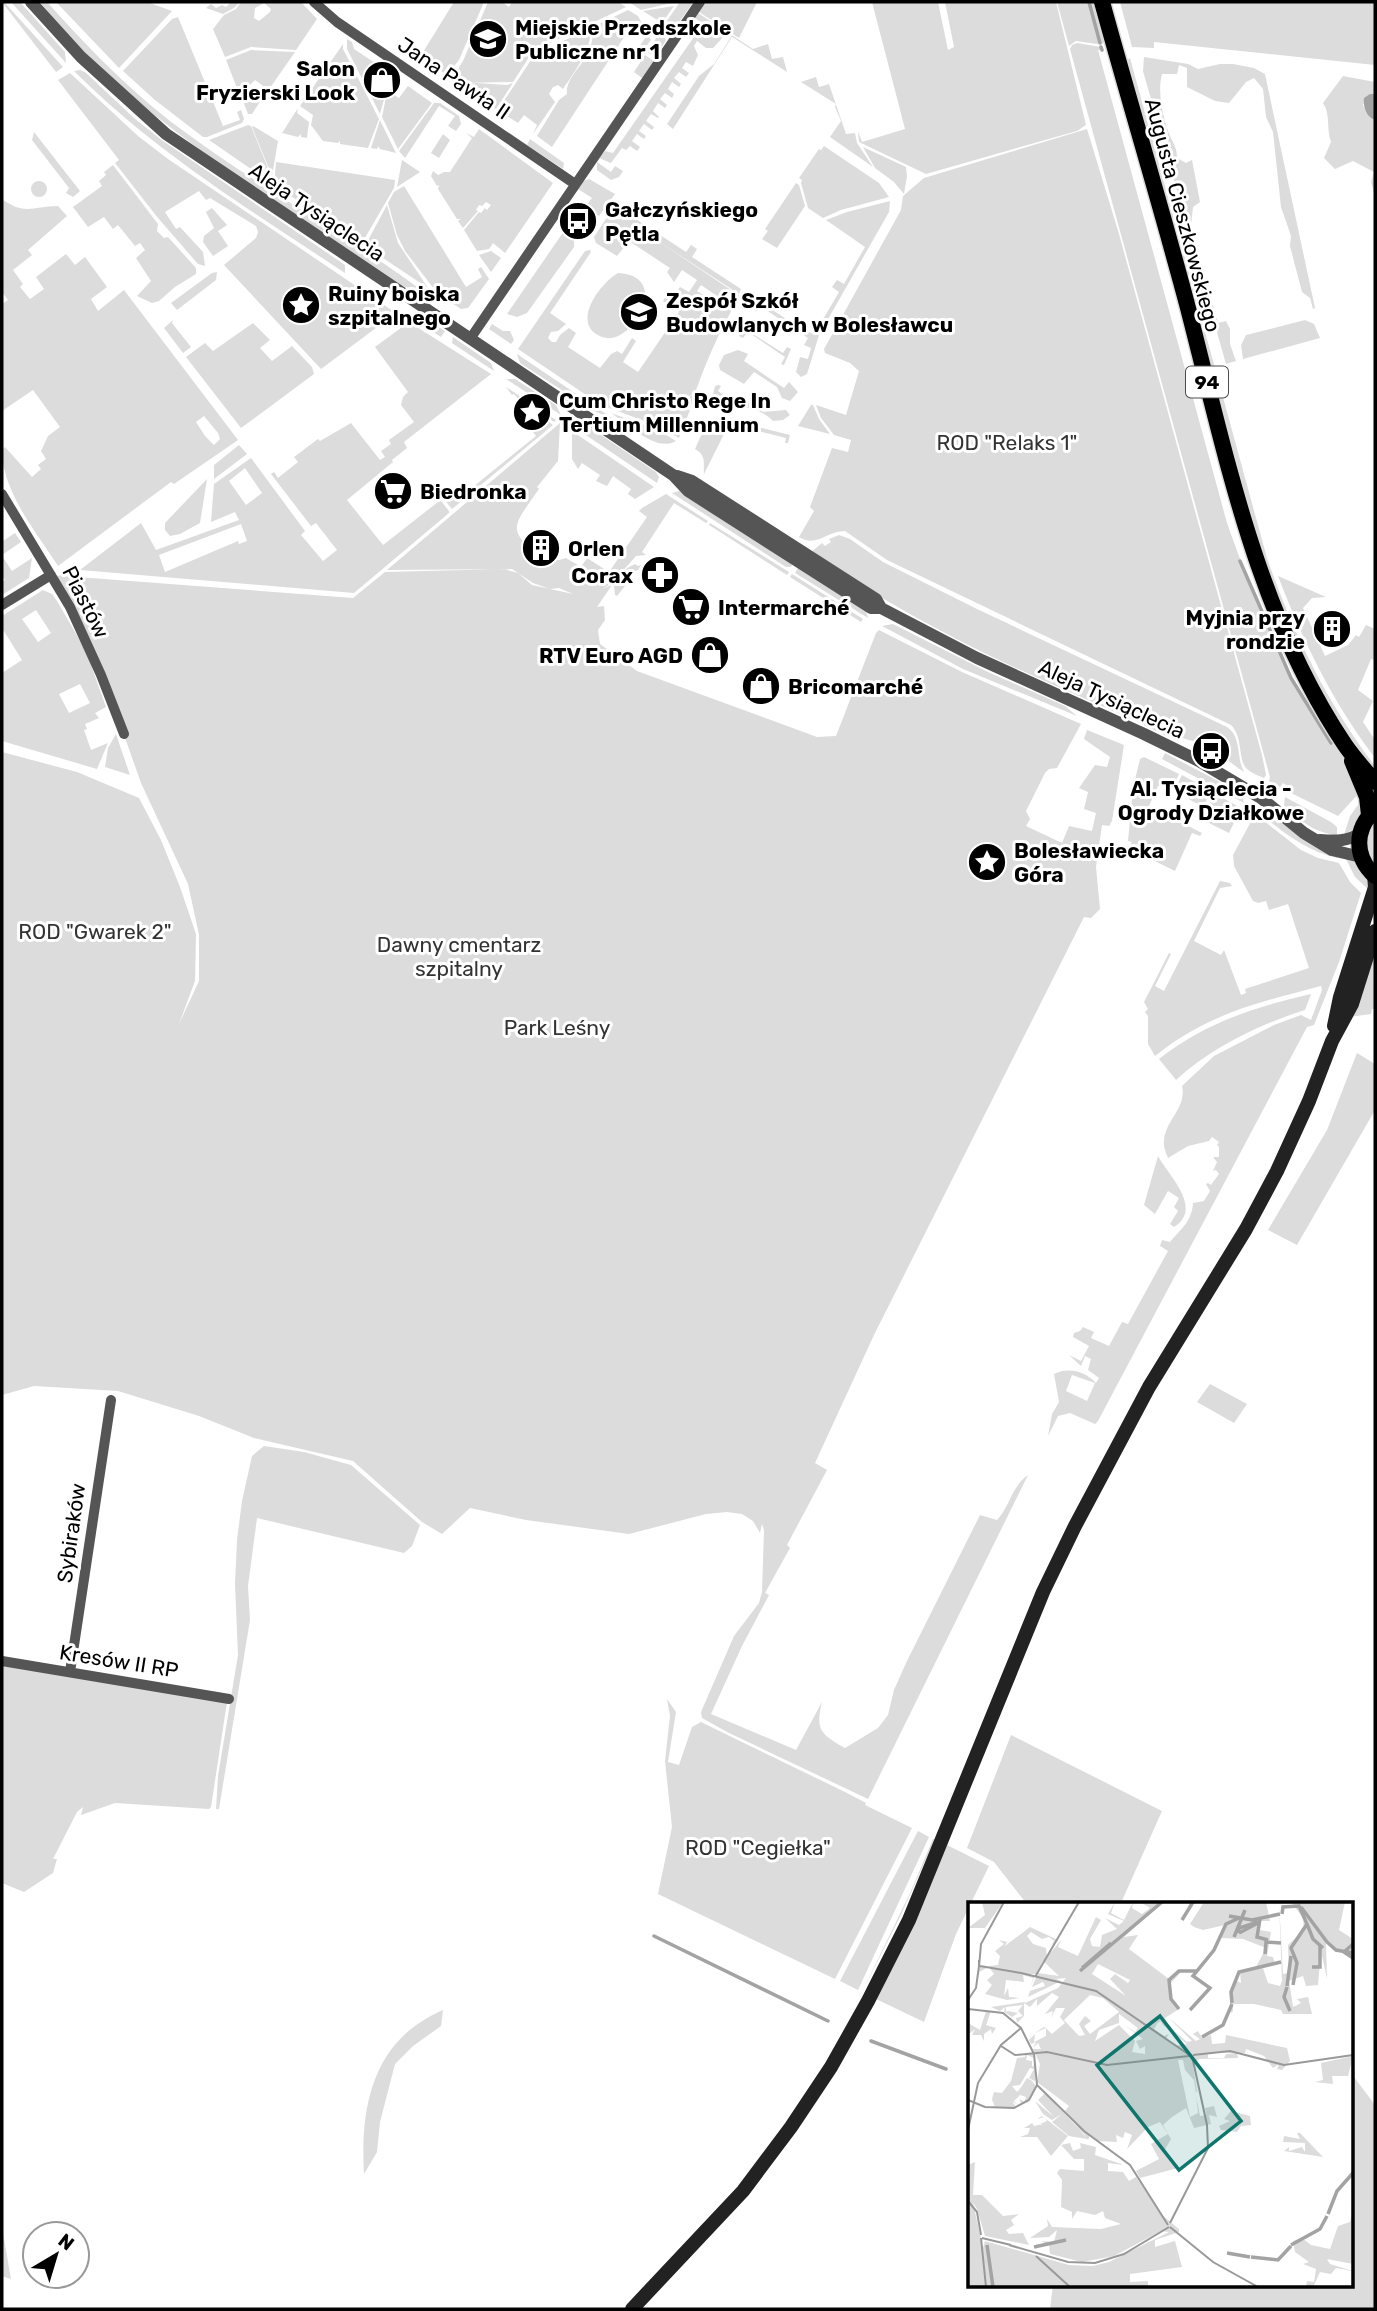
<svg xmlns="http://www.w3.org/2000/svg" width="1377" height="2311" viewBox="0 0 1377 2311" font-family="Rubik,sans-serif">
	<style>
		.green { fill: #dcdcdc; fill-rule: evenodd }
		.water { fill: #a3a3a3 }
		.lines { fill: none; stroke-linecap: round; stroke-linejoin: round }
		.stream { stroke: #a3a3a3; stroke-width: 3.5 }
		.primary-casing { stroke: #dbdbdb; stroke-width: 19 }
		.minor { stroke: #555; stroke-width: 10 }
		.tertiary { stroke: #555; stroke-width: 12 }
		.secondary { stroke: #222; stroke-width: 14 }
		.primary { stroke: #000; stroke-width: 16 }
		.labels { text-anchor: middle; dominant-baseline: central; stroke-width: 6; stroke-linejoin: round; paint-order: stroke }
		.shield { fill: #fff; stroke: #4c4c4c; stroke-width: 2 }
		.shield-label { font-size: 19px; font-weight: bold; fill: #000 }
		.poi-label { font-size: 21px; font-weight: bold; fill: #000; stroke: #fff; text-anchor: start }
		.street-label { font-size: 21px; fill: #000; stroke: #fff }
		.park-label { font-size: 21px; fill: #333; stroke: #fff }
		.inset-river { fill: none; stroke: #a3a3a3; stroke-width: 3.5 }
		.inset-road { fill: none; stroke: #999; stroke-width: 2 }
		.view { fill: #0f766e; fill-opacity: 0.15; stroke: #0f766e; stroke-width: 3.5 }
		.inset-edge { fill: none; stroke: #000; stroke-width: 3.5 }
	</style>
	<rect width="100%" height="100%" fill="#fff"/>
	<!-- green -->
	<path class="green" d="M2,2H4L63,67L56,72Z
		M11,2H20L65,52L66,63Z
		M40,2H47C85,44 125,86 170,121C253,184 345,233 428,295L403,286C278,201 135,122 40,2Z
		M56,2H147L172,11L119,68Z
		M231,2H240L234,8L223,14L206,8L211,4L216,8L222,5L226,7Z
		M241,2L302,3L317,19L296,50L251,47L225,57L213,29L224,15L236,9ZM264,3L271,9L270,12L259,21L254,18L255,8Z
		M454,2H484L459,60L447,75L420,57Z
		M488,2H502L509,7L512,2H618L626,7L533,51L513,82L459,83L454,80V75L463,61Z
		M629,2H676L641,10Z
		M680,2H691L692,4L674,29L664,25Z
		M706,2H757L739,38L699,12Z
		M872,2H938L948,50L954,47L945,2H1056L1086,125L1077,131L926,174L859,142L858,131L862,142L905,129Z
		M1057,2H1096L1107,43L1097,44L1076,41L1069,46Z
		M1120,2H1375V65L1154,42V48L1132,47Z
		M674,6L662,23L643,11Z
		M628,10L638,16L651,40L644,49L640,46L645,38L630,28L552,147L537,136L559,100L567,94C565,80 581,67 587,55C592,46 593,37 593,27Z
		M698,13L753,49L768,44L772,59L783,57L787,72L732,37L673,129L667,124L699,76L714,64L731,37L726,34L713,48H706L697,41L694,46L698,55L693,66L686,62L682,68L689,73L686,77L679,72L674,78L681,84L679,87L672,82L668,89L674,94L672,98L665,93L660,99L667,105L665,108L658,103L653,111L659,117L658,118L651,114L646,121L654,127L652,130L644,124L639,131L646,136L644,139L637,134L632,141L640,147L637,151L630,146L626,150L622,148L611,163L599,158L605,151L613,153L703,24L695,18Z
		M178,17L223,126L240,120L237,112L241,110L244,119L242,123L207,137H203L155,100L123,71L172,19Z
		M591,28C591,51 575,71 563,89L558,85L553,87L549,94L555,102L533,134L537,125L524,115L518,123L498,110L535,54Z
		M661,31L666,40L656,57L647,52L652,48L651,46Z
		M347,39L352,42L354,49L390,73L388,76L381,72L374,84L382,89L392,75L396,78L385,96L380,114L347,49Z
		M1077,43L1101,47L1102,50H1098L1227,523C1254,599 1284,675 1331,743L1333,738L1360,792L1338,816L1287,791L1289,787L1283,783L1280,787L1269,781L1270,777L1070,49L1072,45Z
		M343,44V49L379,119L368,148L340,144V141L338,143L323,141L311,125L313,115L300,106Z
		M251,50L295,52L265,95L263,93L266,88L255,80L250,85L237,88L226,60Z
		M645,55L654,61L642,78L634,72Z
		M1144,57L1188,64L1198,69L1220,64H1233L1254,68L1265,74L1315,308L1313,309L1310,298L1302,292L1290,246L1291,236L1281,207L1273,132L1266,117L1263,89L1254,78L1246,82L1229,103L1215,101L1187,87V68L1179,65L1177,74H1162C1157,92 1163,119 1170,136C1174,145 1177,148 1177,158L1186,163L1192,160L1200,202L1193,207L1191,225L1218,323L1226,321L1230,329V344L1236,361L1226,364L1143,71Z
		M1130,58L1267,558C1293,633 1327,703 1375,766V777L1307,667L1263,564L1126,61Z
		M80,70L85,72L134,118L163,141L345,265V273C250,210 155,152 74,71Z
		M70,73L138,136L168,159L396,313L321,369L224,265L256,238L258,232L256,226L210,198L206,200L199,191L165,212L176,229L180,227L203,252L205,266L198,264L158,218L115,163L119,160L58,80Z
		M1343,76L1375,82V94H1370L1363,105L1366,112L1375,120V196L1371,182L1374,172L1353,161L1335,169L1324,158L1331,142C1326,129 1331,115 1323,103Z
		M816,77L819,87L829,84L846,134L855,133L857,143L873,167L830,137L841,121L835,107L836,104L801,82Z
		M398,79L402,82L400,84L398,83L391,93L399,98L408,86L432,103L398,149L382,117L386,97Z
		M476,83L507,85L513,83L496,109L461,85Z
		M251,88L263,97L252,114H248L239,90Z
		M434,103H440L459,116L461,124L456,131L448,126L455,116L439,106L405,158L399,151Z
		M298,108L297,113L309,122L307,138L301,137V134L298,137L282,133Z
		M380,120L396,153L380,149L378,146L377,149L371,148Z
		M248,125L251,126L272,178L271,183L209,140Z
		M253,126L278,141L272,176L252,127Z
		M479,129L553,183L505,253L493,243L489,249L477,251L464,230L479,212L481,213L485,208L487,210L491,205L486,202L482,206L479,205L476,210L478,211L463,228L458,221L461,219H457L438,189L439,185L437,186L431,176L433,171L438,175L444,172H450L472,138L466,133L474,137Z
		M1087,129L1119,234L1262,755L1266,775L1264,778C1259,776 1252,773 1248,770C1237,761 1244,738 1231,725L887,560L845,531C827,531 816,548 799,537L814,511L810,507L832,448L848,452L851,440L834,435L821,418L816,405L846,415L859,371L850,363L825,353L824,349L901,210L903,196L924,178Z
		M34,132L80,191L73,197L66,193L69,188L32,140Z
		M443,134L450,140L439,158L431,153Z
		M530,139L564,163L563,169L527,145Z
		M824,146L879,183L889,197L841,210L823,218L808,208L801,183L802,180L799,178L819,149L821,150Z
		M863,147L906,167L907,176L904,194L894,182L875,168Z
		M402,160L420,172L397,187Z
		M276,162L395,180L394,188L362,243L274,185Z
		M597,162L611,172L615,166L623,171L619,177L611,180L597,170Z
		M113,165L158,224L157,231L164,238L168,237L196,268V274L175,287L159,301L152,303L137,296L151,281L136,258L145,250L140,243L135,246L118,225L113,229L104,217L88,227L73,207L102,186L99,181L106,175L104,172Z
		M589,179L615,194L599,216L576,200L587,205L592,198L578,189L583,181Z
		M31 189a8 8 0 1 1 16 0a8 8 0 1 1-16 0Z
		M796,183L799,185L805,206L777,248L762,239L768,231L765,229Z
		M404,186L466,287L482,277L478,269L481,267L489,279L468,308L461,309L446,299L447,297L439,291L437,293L405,251L397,235L388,203L394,192Z
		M2,199C25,216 33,206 58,206L67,216L28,250L32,255L13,270L23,284L20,287L30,299L44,289L36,277L66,254L75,265L85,257L107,287L91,299L98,311L124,290L238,440L174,484L171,482L58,566C36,532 2,491 2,450L5,447L32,477L41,469L38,465L46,459L41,451L48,436L60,427L33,390L2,411V304L8,300L2,292ZM204,416L218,433L220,439L214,445L205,436L196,422Z
		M890,201L889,212L819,335L807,374L801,377L796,372L800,357L808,359L811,348L804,345L808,338L760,306L755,312L754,308L759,301L806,332L808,331L814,335L839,292L832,287L837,280L844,284L865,247L826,220L847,212Z
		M387,205L398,243L428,288L365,246Z
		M616,206L686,252L691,245L697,249L692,257L741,289L739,294L655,239L740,296C718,332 702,371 690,408L678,406L693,394L675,404L643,407L690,410L679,438L658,426L601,405L518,349L585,251L590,250L591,252L550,313L566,324L558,331L551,332L548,338L552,342H556L560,335L569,328L576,333L568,347L600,368L611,354L617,351L622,354L632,338L636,341L623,362L638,372L679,312L663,301L667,294L676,293L680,287L689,292L697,280L682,270L674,282L667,272L670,268L629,241L617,256L596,243L594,237L610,213L619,220L623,216L613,209ZM701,285L729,304L726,309L697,291Z
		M212,208L227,225L218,231L228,246L213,256L203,242L204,236L214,228L206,212Z
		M564,231L574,239V247L527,313L517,317L507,314Z
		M491,251L501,258L491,272L479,255Z
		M217,272L216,280L177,310L171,303L212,273Z
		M618,273C674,276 631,348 602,337C569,325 600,283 618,273Z
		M421,316L445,331L441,337L412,318Z
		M173,320L172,323L191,347L183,353L164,328Z
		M1305,320L1314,324L1320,338L1243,359L1241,345L1246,335Z
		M749,321L745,329L783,353L787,347L791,349L784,365L781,364L785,357L748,332L743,338L739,336L745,322Z
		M409,322L491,374L404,442L407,448L392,460L393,462L347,500L383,545L438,502L441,501L449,511V513L354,593L80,570L141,523L156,550L239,520L235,512L211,522L214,484L251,458L305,531L301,535L323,561L337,550L316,523L311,526L271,474L274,472L278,478L298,462L294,457L318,439L320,441L351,423L380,460L385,457L381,451L391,444L389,440L414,422L401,405L403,397L408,392L375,347ZM245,468L262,493L246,505L229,481ZM241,524L247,541L239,544L238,541L165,572L159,555Z
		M253,323L270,340L260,348L272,361L292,346L312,367L314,374L241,428L186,357L205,343L213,351Z
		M492,324L503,331H510L514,340L511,344L489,329Z
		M453,337L491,363L494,371L452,343Z
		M738,350L748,354L744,361L784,388L789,382L798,392L790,401L782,398L777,387L754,372L744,384L720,370L719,365L724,355Z
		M517,354L615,420L594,411L520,363Z
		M515,379L556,405L561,415L506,379Z
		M718,385L721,386L718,391L734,402L739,396L763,412L786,410L790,415L783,420L773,421C765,413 754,408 742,407C732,407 720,413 711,403L715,386Z
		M506,387L556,420L554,422L536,409L531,411L532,413L535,411L553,425L452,509L443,498L450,494L458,499L536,436L513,405L519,400L514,394L512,395Z
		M811,405H813L819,419L830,434L798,426Z
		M611,413L658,430L676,441C656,453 628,424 611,413Z
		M716,420H729L790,435L788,443H785L786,438L729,424L704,474C703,463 707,456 695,449L704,429Z
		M560,423L558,461L537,487L539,489C512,528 504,531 548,559L550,557L559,560L566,558L581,567L587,558L609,572L647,517L639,511L642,508L666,494L708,521L706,523L674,503L642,552L646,555L636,556L620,574L610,578L611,584L602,589L612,585L597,607L604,606L605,620L598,630L600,644L637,671L817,737L836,736L876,633L879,630L962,672L1081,724L1057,768L1049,769L1045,773L1026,811L1030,819L1026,826L1062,843L1069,826L1092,831L1096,813L1084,809L1088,792L1079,788L1095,765L1107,767L1110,757L1084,739L1087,730L1124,745L1112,821L1109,826L1102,825L1096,867L1100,909L1091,918L1084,917L874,1335L815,1463L827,1470L787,1545L790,1548L765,1593L769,1595L742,1646L711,1714L796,1750L822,1702C815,1730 821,1734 845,1748L878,1728L888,1715L894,1690L906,1663L980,1515L997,1520C1010,1506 1012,1486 1028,1475L868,1799L729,1733L702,1718L701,1712L734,1636L759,1603L762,1592L764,1530L762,1524L760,1533L753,1521L742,1514L727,1512L706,1514L629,1534L526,1520L470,1508L442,1534L422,1522L353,1461L254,1438L199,1416L118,1391L34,1386L2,1395V752L77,772L139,798L161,840L180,887L196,934L195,981L179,1024L199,981V935L188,884L141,783L112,701L51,575L353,598L385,572L504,569L518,573L532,585L573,594L559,588L550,589L533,583L512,569L387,570Z
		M580,423L586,425L656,472L659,477L657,483L574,427Z
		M572,431L654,487L635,499L628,494L631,489L613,476L607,486L596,481L600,475L582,463L578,469L572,459Z
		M239,445L247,454L214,479V465Z
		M207,479L200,523L180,534L170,536L165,530V523Z
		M680,491L793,563L791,567H786L672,493Z
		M710,523L789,572L787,575L709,525Z
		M15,533L21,542L2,555V539L3,541Z
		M839,535L850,539L883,562L977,609L1227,727C1242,737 1236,757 1244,772C1230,763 1217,750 1201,744C1191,740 1180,738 1169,733L1167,736C1107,707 1046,683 986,654C925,624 867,590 809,554L822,543L825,546L831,542L829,539Z
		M2,556L12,571L32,558L29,578L2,595V582L5,580L2,576Z
		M635,564L638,566L641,565L638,570L630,573L625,586L617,596L615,595L614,586L627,568Z
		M799,566L865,608L868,618L795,573Z
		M792,574L863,619L861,622L790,577Z
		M1278,576L1326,597L1312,598L1303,608L1325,656L1348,645L1356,635L1359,637L1366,625L1375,629V660L1371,659L1358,690L1373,701L1363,722L1375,740V758C1333,703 1303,641 1278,576Z
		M43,590L52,594L57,601L86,651L106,707L95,713L99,718L85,724L87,729L84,730L91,750L108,743L97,769L2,741V673L22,660L2,628V616ZM36,610L51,633L38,642L22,619ZM80,684L90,703L69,713L59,694Z
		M893,624L988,672L1065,706L1077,716L963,669L882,626Z
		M116,734L130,775L105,767L108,748Z
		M1165,753L1237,791L1242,795L1244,803L1162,759Z
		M1144,757L1179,774L1171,790L1162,785L1158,786L1149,806L1202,833L1200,836L1192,833L1175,871L1128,848L1132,842L1128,841L1133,788L1140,759Z
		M1182,775L1211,791L1203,807L1174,791Z
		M1214,793L1241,808L1229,833L1207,822L1211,815L1205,812Z
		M1285,797L1331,822L1337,827V835C1314,833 1300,820 1284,806Z
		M1363,798C1363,815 1360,827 1344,835L1350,816Z
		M1263,810L1269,811C1291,829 1310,846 1337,856V858C1305,851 1283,832 1258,812Z
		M1255,814L1301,850L1318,858L1339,863L1350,882L1361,893L1339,962L1314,1025L1307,1027L1098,1421L1095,1424L1070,1413L1058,1416L1048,1436L1052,1414L1059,1402L1054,1374C1068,1367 1085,1371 1096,1383L1099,1378L1088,1370L1091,1359L1085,1356L1081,1366L1069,1355L1081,1361L1089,1346L1073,1337L1074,1333L1080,1331L1083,1327L1094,1332L1091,1338L1109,1346L1122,1322L1128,1324L1168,1251L1160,1246L1162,1240L1170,1242C1181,1229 1192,1221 1193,1203L1204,1201L1210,1191L1206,1184L1208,1183L1211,1185L1219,1174L1216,1170L1213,1171L1217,1162L1213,1157H1219V1147L1217,1145L1219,1142L1212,1137L1209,1141L1188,1146L1168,1158C1166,1153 1163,1146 1164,1141C1165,1120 1187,1108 1182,1086L1214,1056L1274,1025L1301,1015L1311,1020L1322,990L1321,986C1257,1003 1209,1013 1155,1056L1148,1044V1016L1145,1012L1148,1009L1144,1002L1169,953L1171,954L1155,986L1164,991L1220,881L1230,883L1232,886L1220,888L1194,941L1221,955L1224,950L1241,995L1246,993L1245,989L1248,988L1309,968L1288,904L1269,910L1266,901L1258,903L1253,901L1234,866L1233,855ZM1072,1375L1095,1383L1087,1401L1066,1391Z
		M1375,817V868C1366,848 1360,836 1375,817Z
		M1345,857C1362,864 1368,873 1370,891L1355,877Z
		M1375,947V1009H1372L1371,1014L1349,1017Z
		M1311,994L1305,1010C1260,1024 1211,1048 1176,1080L1159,1059C1205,1023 1254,1007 1311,994Z
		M1357,1053L1375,1064V1110L1297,1245L1268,1230L1327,1130Z
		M1158,1156C1168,1175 1204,1208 1174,1227L1170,1224L1178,1211L1174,1207L1179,1198L1168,1191L1155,1214L1144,1205Z
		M1210,1384L1247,1404L1234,1423L1197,1402Z
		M264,1446L304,1452L351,1465L420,1525L412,1546L404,1553L257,1518L248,1586L250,1620L219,1809H216L218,1776L238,1655L235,1584L237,1540L242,1501L252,1456Z
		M2,1664L227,1702L211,1807L209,1809L115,1803L81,1815L83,1807L77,1812L53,1859H57L53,1873L24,1892L2,1883Z
		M667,1699L676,1712L668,1762L679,1765L692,1727L701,1722L847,1793L866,1803L865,1805L912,1828L835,1979L658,1894L672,1827L665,1761L670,1716Z
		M1011,1735L1162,1811L1121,1903H1026L994,1862L967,1848Z
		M918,1831L929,1837L858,1990L840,1981Z
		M933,1839H935L900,1917L862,1992L910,1893Z
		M947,1845L989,1866L956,1934L924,2022L876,1999L925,1899Z
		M443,2010L441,2026L413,2046L395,2064L380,2122L377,2152L364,2174C360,2105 373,2040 443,2010Z
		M1351,2073L1375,2105V2309H1050L1053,2285H1351Z
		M2,2227L11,2279L2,2276Z"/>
	<!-- water -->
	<path class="water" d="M1370,94H1375V120C1366,117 1363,107 1364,98Z"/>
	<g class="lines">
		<!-- stream -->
		<path class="stream" d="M1089,2L1100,43
			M1101,47L1102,50
			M1240,561L1291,678L1331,743
			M654,1936L828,2021
			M871,2041L946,2069"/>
		<!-- primary casing -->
		<g class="primary-casing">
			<path id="primary" d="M1102,2C1130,104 1161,206 1188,308C1227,459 1257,614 1345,745C1354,758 1365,770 1375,782
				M1352,761L1367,797L1369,815
				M1375,810C1354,829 1354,857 1375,876"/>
		</g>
		<!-- minor -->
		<path class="minor" d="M314,2L337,22L575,184
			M470,339L700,2
			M2,494L70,607L101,675L124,734
			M2,605L51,575
			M2,1661L229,1699
			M70,1672L111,1400"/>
		<!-- tertiary -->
		<path class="tertiary" d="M31,2L81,57L166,134L673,475L688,491L871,608H881L977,658L1144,734L1199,761L1261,798L1304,833L1332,850L1361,857
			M677,476L692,481L876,599L881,608
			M1320,840C1334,841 1348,842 1360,833"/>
		<!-- secondary -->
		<path class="secondary" d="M1334,1026L1340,997L1375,887L1374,875
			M632,2309L743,2191L791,2127L831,2067L868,2001L909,1920L1043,1592L1075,1526L1149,1387L1246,1229L1277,1171L1309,1101L1332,1041L1352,1004L1375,931"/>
		<!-- primary -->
		<use href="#primary" class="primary"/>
	</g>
	<!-- icons -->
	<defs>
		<g id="school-disc" transform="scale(2.0125)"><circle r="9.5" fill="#000" stroke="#fff"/><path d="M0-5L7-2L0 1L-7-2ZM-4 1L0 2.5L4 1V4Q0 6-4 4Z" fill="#fff"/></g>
		<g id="shop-disc" transform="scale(2.0125)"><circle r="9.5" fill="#000" stroke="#fff"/><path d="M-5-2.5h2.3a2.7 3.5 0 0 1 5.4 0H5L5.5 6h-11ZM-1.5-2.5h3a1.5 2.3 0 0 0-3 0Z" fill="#fff"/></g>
		<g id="bus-disc" transform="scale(2.0125)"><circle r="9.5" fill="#000" stroke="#fff"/><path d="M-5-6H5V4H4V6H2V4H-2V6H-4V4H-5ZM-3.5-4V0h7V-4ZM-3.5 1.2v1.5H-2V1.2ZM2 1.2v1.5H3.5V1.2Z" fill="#fff"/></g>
		<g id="sight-disc" transform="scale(2.0125)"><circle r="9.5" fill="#000" stroke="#fff"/><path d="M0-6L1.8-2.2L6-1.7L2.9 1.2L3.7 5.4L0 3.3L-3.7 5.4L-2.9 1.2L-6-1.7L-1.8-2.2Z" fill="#fff"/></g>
		<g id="supermarket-disc" transform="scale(2.0125)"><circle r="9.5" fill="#000" stroke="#fff"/><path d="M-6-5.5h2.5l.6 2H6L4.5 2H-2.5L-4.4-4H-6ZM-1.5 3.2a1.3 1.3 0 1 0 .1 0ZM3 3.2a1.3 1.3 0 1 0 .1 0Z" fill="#fff"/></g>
		<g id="building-disc" transform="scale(2.0125)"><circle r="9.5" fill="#000" stroke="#fff"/><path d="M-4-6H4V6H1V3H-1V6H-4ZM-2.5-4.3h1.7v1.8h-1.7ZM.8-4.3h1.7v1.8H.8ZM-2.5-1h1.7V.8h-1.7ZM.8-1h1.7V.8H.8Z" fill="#fff"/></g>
		<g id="pharmacy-disc" transform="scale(2.0125)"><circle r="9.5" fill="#000" stroke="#fff"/><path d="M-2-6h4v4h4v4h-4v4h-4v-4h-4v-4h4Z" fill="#fff"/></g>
	</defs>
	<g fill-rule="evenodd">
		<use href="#school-disc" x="488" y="39"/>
		<use href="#shop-disc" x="382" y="80"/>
		<use href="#bus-disc" x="578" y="221"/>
		<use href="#sight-disc" x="301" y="305"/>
		<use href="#school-disc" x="639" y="312"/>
		<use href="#sight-disc" x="532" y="412"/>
		<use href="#supermarket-disc" x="393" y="491"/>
		<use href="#building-disc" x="541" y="548"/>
		<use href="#pharmacy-disc" x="660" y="575"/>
		<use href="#supermarket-disc" x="691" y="607"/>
		<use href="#building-disc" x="1332" y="629"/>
		<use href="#shop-disc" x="710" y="655"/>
		<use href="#shop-disc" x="761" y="686"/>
		<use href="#bus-disc" x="1211" y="751"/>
		<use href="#sight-disc" x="987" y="862"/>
	</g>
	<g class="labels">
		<!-- shield labels -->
		<rect class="shield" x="1186" y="366.5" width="42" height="31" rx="5"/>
		<g class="shield-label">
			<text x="1207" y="382">94</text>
		</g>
		<!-- poi labels -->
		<g class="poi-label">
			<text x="515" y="27">Miejskie Przedszkole<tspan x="515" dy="24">Publiczne nr 1</tspan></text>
			<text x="355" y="68" text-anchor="end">Salon<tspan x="355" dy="24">Fryzierski Look</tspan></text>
			<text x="605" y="209">Gałczyńskiego<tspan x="605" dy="24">Pętla</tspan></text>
			<text x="328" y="293">Ruiny boiska<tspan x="328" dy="24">szpitalnego</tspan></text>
			<text x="666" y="300">Zespół Szkół<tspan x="666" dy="24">Budowlanych w Bolesławcu</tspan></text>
			<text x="559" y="400">Cum Christo Rege In<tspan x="559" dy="24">Tertium Millennium</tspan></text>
			<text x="420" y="491">Biedronka</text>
			<text x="568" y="548">Orlen</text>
			<text x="633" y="575" text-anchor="end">Corax</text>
			<text x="718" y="607">Intermarché</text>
			<text x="1305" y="617" text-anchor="end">Myjnia przy<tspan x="1305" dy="24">rondzie</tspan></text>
			<text x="683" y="655" text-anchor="end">RTV Euro AGD</text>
			<text x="788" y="686">Bricomarché</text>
			<text x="1211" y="788" text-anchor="middle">Al. Tysiąclecia -<tspan x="1211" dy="24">Ogrody Działkowe</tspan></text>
			<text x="1014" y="850">Bolesławiecka<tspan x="1014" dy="24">Góra</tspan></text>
		</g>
		<!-- street labels -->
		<g class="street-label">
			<text transform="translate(454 78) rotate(34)">Jana Pawła II</text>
			<text transform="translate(317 212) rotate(34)">Aleja Tysiąclecia</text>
			<text transform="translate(1183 215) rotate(75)">Augusta Cieszkowskiego</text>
			<text transform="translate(86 602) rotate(63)">Piastów</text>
			<text transform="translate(1112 699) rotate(25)">Aleja Tysiąclecia</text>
			<text transform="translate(71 1533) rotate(-82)">Sybiraków</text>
			<text transform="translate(119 1661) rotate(9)">Kresów II RP</text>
		</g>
		<!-- park labels -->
		<g class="park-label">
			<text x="1007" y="442">ROD "Relaks 1"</text>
			<text x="95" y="931">ROD "Gwarek 2"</text>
			<text x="459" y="944">Dawny cmentarz<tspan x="459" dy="24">szpitalny</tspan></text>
			<text x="557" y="1027">Park Leśny</text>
			<text x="758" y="1847">ROD "Cegiełka"</text>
		</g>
	</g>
	<!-- overview -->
	<g transform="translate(968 1902)">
		<rect width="385" height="385" fill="#fff"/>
		<path d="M14,0H35L17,26H0L17,13ZM147,0L143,11L156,18L165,0L164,6L174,12L182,6L172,0H196L156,35L170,33L161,47L201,77L214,69L202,82V97L211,107L197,116L198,122L219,140L224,139L200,115L228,139L232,137L225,132L230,129L234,136L243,133L244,142L257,141L258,133L319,146L322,159L314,168L309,167L311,162L305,166L296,154L278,147L277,151H240V156H256L258,152L269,151L270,156L231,157L225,164L229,189L228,191L226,178L217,168L215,158H210L222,215L230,211L228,194L232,214L238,213L237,206L246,204L249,215L241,213L243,222L226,226L218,206L204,215L195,223L203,237L196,249L210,266L172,276L168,269L191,257L183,242L200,232L192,220L180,225L159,247L164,233L157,230L155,236L148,233L149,240L129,239L122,233L120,238L97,209L101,204L69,180L72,162L65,147H73L70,141L65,146L68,140L63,142L61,138L67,132L66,140L78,134V126L67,131L76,125L78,126L84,132L97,121L92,115L97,106H88L83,116L85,109L77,112L91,95L84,91L69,104V97L62,105L56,101V114L49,121L48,116L55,114L50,109L55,103L38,105V110L40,109L50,111L44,115L36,110L37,105L32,109L23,105L57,100V101L90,86L98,76L88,77L93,79L60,95L62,89L77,84L75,80L64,85L70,71L91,74L75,59L68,72H61L66,75L63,84L65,76L55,73L56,80L38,78L36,94L40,86L41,95L52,96L39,98L17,92L24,83L19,78L26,72L21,65L11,70L12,65L30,63L32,54L27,49L36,42L31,38L39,40L37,44L62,25L90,38L81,50L87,39L81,46L86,39L81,35L74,37L63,30L59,34L65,42L78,46L79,55L93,38L90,45L110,54L128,15L133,18L122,37L124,44L132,45L134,33L149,27L137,16L151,23L156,19L140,12ZM130,62L162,78L160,81L147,72L142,77L158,94L124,72ZM122,93L135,96L151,110L122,132L116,124L123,119L117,114L111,122L117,133L111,134L96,118ZM151,112L170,126L167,130L155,122L175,137L168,139L172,147L177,144V152L164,150L167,139L151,123L127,139L131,128L151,121ZM193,119L195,123L219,142L207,144L198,137L201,132L196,134L186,127L189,122L200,131L189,122H188ZM236,0H298L302,19H293L292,28L303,30L299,54L305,55L307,62L295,66L300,81L312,84L314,79L311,0L315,72L321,71L320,43L336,28L335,16L323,0H377L371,28L385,37V52L380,53L385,57L358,41L359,77L353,49L350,83L338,84L335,74L321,79L325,105L333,101L329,97L340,95L344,112H315L313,108L286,102H265V109L263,111V92L268,79L273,81L272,70L288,65L298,46L275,37L253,36L257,23L235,28L226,25L222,22ZM18,109H23L18,123L28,126L24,132L23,127L16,132V139L13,133H4L7,127L0,133V121L12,128ZM65,152L66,156L59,153L58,158L64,159V165L68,161L67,179L61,176L66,167L62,166L52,183L44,184L49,190L52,185L50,190L59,176L63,178L68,184L62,197L55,202H54L52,199V197L56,200L58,195L52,193L46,199L50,203L44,199L48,205L42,206L27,205L25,199L26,205L24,197L26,190L34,191L43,179L49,156L57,155V153ZM385,154L380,174H364L365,182L347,180L355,178L353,161ZM77,191L116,232L119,237L101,234L84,220L94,212L84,218L75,212L67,199L86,215L70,198ZM263,209L282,214L283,223L273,224L269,230L253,228L251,224L262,219L256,217ZM74,214L100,234L83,254L69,235H52L60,232L62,226H56L64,221L66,224L76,222H72L79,219L76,215L69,217ZM329,231H332L355,255L316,249L321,245V249L334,245L337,250V241L315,240L316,234L332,237ZM102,241L105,249L113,246L112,241L128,245L127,253L156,263L140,261V269L155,270L161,279L168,275L194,313L211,327V330L187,338V345L207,339L214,365L162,372V380L180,379V385H0V263L7,260L5,293H14L35,314L51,312L43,318L46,323L38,328L41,332L55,331L61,343L17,334L9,307L5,301L15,346L17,339L101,363L125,364L141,360L201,330L193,329L146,354L114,360L82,352L81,343L73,339L86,340L89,328L81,335L62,336L80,324L79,317L84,325L133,327L153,322L137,316L135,309L127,313L109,309L104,317V310L93,305L94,278L89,271L92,267L116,269V257H106L93,243ZM385,307V362L359,357L362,362L385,369L368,366L363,372L352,370L345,385H338L339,379L346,380L348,367L335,362L341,360L327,350L325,339L334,336L343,343L362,347L370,324L382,320Z" fill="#dcdcdc" fill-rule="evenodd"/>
		<path class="inset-river" d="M333,5L359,40M314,12L315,5L331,4L339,22L323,46L329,61L325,83M261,14L284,18L312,12M292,17L289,35L300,38M214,18L225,0M339,22L345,37L355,46M270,31L271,26L290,20M271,31L290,21M266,35L277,8M359,40L368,48L385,51M385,42L376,50L385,56M297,52L298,40L313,41M344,65H352V44M114,66L143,41M112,69L194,0M319,84L323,54M319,85L316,95L322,109M264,101L263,90L271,70L313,60M211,107L203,97L201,78L211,69H228M222,108L242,86L225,74L246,48L258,22L271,16M234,135L255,123L264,102M360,312L369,289L385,271M19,343L25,385M323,343L352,327L359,314M66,345L98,338M259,351L282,355M283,355L310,358L323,344"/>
		<path class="inset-road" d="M11,58V65L13,42L36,0M12,64L53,71M53,71L128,89L220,152M67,75L111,0M0,98L8,86L11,64M0,107L35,111L53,126L66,152L69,183M33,144L47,153L79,150L139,163L221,154M225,153L262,149L316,163L385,153M69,183L116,229L162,263L200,323M0,198L17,205L46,206L61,198L69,183M0,228L10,181L33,143L53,126M0,299L9,310L13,333M202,321L240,246L239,223L224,154M202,325L245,360L290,385M13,336L18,385M14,336L43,343M41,343L100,360L127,361L156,352L201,325M68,354L102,385"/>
		<path class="view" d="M192,114L273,219L211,268L129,163Z"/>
		<rect width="385" height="385" class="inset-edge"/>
	</g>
	<!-- border -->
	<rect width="1377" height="2311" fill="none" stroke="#000000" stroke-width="7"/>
	<!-- north arrow -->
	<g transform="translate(56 2255) rotate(38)"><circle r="33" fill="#ffffff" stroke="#999999" stroke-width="2"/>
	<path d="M0-5L12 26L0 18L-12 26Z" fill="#000000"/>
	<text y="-10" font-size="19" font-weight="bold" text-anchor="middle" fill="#000000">N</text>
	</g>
</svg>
